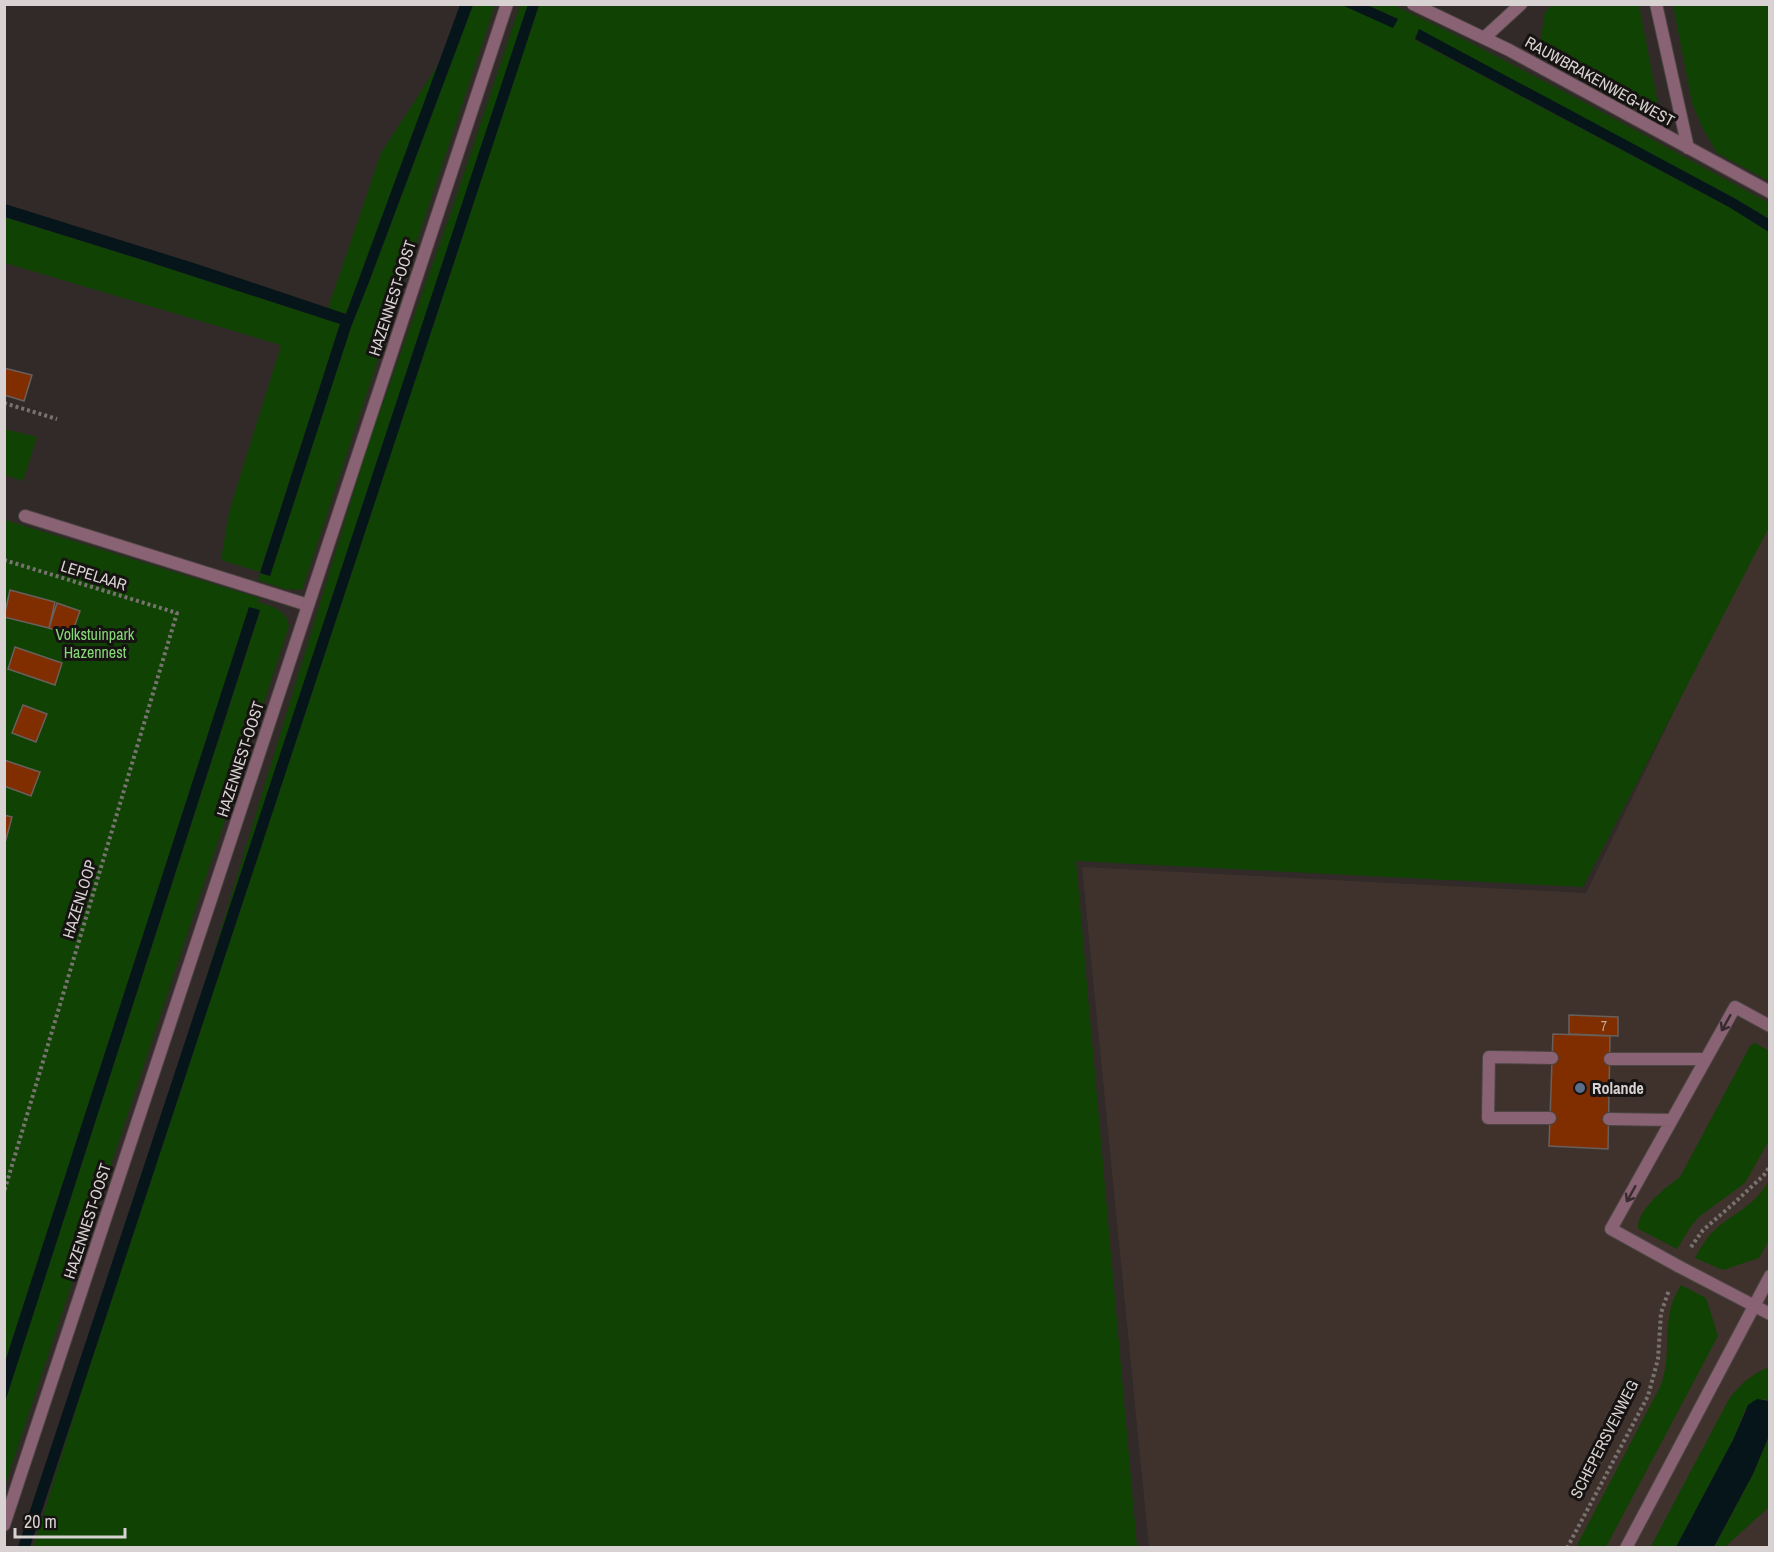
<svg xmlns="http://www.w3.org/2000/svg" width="1774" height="1552" viewBox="0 0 1774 1552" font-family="'Archivo Narrow',sans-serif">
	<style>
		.built { fill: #3f322d }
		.green { fill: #0f4203 }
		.water { fill: #05151a }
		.building { fill: #802d00; stroke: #68605d; stroke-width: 1.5 }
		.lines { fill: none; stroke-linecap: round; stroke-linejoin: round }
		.lane-casing { stroke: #4c4543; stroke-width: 14 }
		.street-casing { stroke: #4c4543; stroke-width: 14 }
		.path { stroke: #787270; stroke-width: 4; stroke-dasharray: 3 3; stroke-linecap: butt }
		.lane { stroke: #896273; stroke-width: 12 }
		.street { stroke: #896273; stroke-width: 12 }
		.oneway { stroke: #382b2f }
		.service-dot { fill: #5c6f8a; stroke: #161312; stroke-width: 2 }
		.labels { text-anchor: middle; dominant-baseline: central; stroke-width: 6; stroke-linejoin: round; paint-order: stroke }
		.number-label { font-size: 14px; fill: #c2aa9e }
		.street-label { font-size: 16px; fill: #d8d3d2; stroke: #161312 }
		.park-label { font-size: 16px; fill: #86d876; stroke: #161312 }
		.poi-label { font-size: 16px; font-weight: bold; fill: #d8d3d2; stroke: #161312; text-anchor: start }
	</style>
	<rect width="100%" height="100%" fill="#312a28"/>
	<!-- built -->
	<path class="built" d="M1769,516V1547H1149L1082,867L1586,893Z"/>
	<!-- green -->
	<path class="green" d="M1342,4L1393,28L1398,19L1367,5H1393L1444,29L1580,100L1769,203V219L1734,198L1418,30L1415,40L1729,207L1769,232V527L1583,887L1076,861L1137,1547L33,1548L82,1390L539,5Z
		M473,5H495L302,590L284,589L258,580L260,573L270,576L351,327L369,282Z
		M520,5H528L207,975L368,445L451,212Z
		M1553,5H1639L1659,109L1655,119L1538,55L1545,11Z
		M1673,5H1769V181L1717,153L1702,127L1692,103Z
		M438,65L346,314L328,308L381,153Z
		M4,217L143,260L340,324L260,572L221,560L229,512L281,345L5,263Z
		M4,429L37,437L23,481L5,475Z
		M5,520L259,598L258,602C272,606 286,609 289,626L5,1486V1402L260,611L249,607L5,1362Z
		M1755,1043L1769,1051V1140L1745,1183L1700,1216L1691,1226L1677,1249L1640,1230L1638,1228C1637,1210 1666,1187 1680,1177L1750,1046Z
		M1769,1180V1240L1759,1258L1723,1270L1695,1258C1701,1247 1707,1236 1717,1228C1738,1210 1755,1206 1769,1180Z
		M1681,1285L1706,1298L1718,1336L1606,1547H1576L1660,1387C1671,1359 1664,1334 1671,1307C1673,1299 1677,1292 1681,1285Z
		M1769,1367V1401L1764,1399L1745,1410L1733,1440L1676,1547L1650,1548L1729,1399C1740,1384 1752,1374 1769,1367Z
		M1769,1436V1507L1725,1547L1714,1548L1753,1474Z"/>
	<!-- water -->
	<path class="water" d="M528,4L539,5L30,1547H18Z
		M460,5H473L369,282L351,327L270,576L260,573L340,324L143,260L5,217V204L200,265L346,314Z
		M1342,5H1367L1398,19L1393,28Z
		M1419,29L1734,198L1769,219V232L1729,207L1415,39Z
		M249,607L260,610L5,1402V1362Z
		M1757,1399L1769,1401V1436L1753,1474L1714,1547H1676L1733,1440L1748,1405Z"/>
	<!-- building -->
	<path class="building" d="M4,368L32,375L24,401L4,395Z
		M10,590L55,602L49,628L4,617Z
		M57,603L80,611L71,636L49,628Z
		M15,647L62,663L55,685L8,669Z
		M23,705L47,714L36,742L12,733Z
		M4,760L40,772L31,796L4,786Z
		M4,815L12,817L5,843H4Z
		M1569,1015L1618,1017V1036L1569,1034Z
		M1553,1034L1610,1036L1608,1149L1549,1146Z"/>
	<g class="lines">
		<!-- lane casing -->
		<g class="lane-casing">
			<path id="lane" d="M25,516L308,605
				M1610,1059H1706
				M1550,1118H1488L1489,1057L1552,1058
				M1609,1119L1672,1120
				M1678,1266L1611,1229L1735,1007L1770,1026"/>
		</g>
		<!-- street casing -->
		<g class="street-casing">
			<path id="street" d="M1413,4L1509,50L1770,192
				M1656,4L1688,148
				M1484,38L1521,4
				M1678,1266L1770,1314
				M4,1525L507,4
				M1626,1548L1770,1276"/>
		</g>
		<!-- path -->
		<path class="path" d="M4,403L57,419
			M4,560L177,613L4,1192
			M1691,1247L1703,1230L1732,1205L1764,1175L1770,1166
			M1567,1548L1648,1396L1658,1359L1661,1313L1669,1290"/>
		<!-- lane -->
		<use href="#lane" class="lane"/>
		<!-- street -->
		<use href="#street" class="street"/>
	</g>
	<!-- one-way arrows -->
	<defs><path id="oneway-shaft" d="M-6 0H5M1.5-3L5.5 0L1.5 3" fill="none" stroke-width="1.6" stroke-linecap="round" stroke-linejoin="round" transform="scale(1.5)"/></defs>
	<g class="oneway">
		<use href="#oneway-shaft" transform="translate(1726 1023) rotate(119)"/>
		<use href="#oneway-shaft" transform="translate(1631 1194) rotate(119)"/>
	</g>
	<!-- markers -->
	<circle class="service-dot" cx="1580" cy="1088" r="6"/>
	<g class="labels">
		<!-- number labels -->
		<g class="number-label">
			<text x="1604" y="1026">7</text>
		</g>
		<!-- street labels -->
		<g class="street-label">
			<text transform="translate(1600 81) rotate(29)">RAUWBRAKENWEG-WEST</text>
			<text transform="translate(392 298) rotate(-72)">HAZENNEST-OOST</text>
			<text transform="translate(94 575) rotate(17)">LEPELAAR</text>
			<text transform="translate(240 759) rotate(-72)">HAZENNEST-OOST</text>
			<text transform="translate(79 899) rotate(-73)">HAZENLOOP</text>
			<text transform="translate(87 1221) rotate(-72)">HAZENNEST-OOST</text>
			<text transform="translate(1604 1439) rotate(-63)">SCHEPERSVENWEG</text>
		</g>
		<!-- park labels -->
		<g class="park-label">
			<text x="95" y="634">Volkstuinpark<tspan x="95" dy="18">Hazennest</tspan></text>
		</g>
		<!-- poi labels -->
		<g class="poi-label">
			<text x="1592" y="1088">Rolande</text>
		</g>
	</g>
	<!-- border -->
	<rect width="1774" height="1552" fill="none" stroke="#d8d3d2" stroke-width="12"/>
	<!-- scale -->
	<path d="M15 1528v9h110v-9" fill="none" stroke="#d8d3d2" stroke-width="3"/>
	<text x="24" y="1528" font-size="18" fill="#d8d3d2" stroke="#161312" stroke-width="4.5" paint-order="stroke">20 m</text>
</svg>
